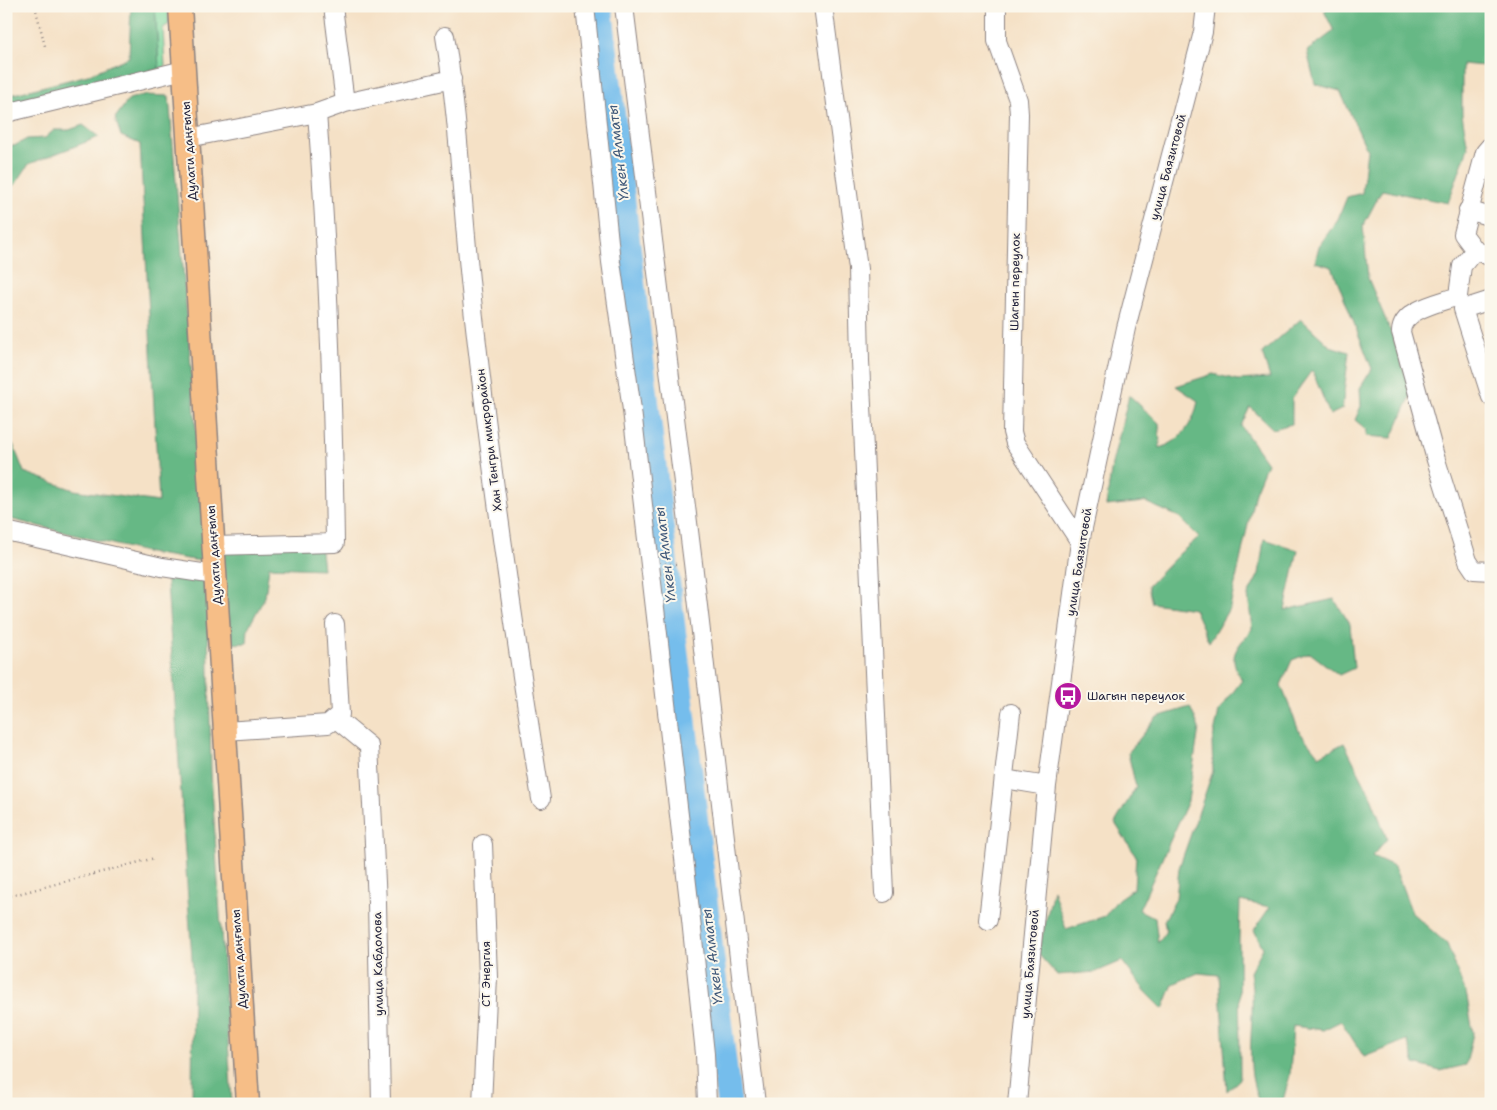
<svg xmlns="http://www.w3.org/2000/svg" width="1497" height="1110" viewBox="0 0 1497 1110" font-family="'Shantell Sans',sans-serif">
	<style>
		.green { fill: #7ed89e; stroke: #507d6c }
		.forest { fill: #66b885; stroke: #446d60 }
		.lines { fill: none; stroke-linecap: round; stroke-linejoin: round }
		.river { stroke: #74bdec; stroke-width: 25 }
		.minor-casing { stroke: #8c8280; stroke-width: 20 }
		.major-casing { stroke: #8c8280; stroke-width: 25 }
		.path { stroke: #8c8280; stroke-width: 2.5; stroke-dasharray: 1 4; stroke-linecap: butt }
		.minor { stroke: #fff; stroke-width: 18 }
		.major { stroke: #f6be87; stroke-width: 22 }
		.labels { text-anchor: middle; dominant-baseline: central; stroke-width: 4; stroke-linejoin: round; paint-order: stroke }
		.street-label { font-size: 12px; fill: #22223b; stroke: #fbf7ec }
		.poi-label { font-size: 12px; fill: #22223b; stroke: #fbf7ec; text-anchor: start }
		.water-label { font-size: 14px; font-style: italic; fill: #3f5879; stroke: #fbf7ec }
	</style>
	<rect width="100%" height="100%" fill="#fbf7ec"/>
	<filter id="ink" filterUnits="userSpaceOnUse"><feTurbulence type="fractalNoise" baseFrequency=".02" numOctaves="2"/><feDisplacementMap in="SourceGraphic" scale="10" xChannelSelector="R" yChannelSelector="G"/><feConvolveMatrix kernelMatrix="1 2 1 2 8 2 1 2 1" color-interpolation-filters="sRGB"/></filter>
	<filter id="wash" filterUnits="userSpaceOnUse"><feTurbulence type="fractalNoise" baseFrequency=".0096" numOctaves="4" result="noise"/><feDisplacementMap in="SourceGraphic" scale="20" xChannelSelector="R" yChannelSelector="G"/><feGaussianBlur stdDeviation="1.12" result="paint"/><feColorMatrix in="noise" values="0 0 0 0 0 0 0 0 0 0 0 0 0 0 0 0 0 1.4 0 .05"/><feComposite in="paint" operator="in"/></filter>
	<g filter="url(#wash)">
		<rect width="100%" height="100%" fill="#f5e1c6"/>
		<!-- green -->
		<path class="green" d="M155,6H168L169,24L163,28L165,67L159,69Z"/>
		<!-- forest -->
		<path class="forest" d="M131,6H155L159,69L6,106V96L88,75L129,57Z
			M1331,6H1491V55L1484,66L1462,64V114L1468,148L1448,203L1382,190L1363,226L1368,278L1391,332L1412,393L1392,438L1366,436L1367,430L1355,420L1361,406L1360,388L1372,369L1332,267L1315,262L1319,246L1338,219L1347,197L1362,193L1367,150L1340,91L1315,84L1307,51L1334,31L1324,11Z
			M143,95L169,96L207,562L149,553L6,518V442L13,444L24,472L74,490L159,502L140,144L121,136L115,118L129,99Z
			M83,125L99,137L29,164L15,185L6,188V144L14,146L27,139L45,138L54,130H69Z
			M1301,319L1330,346L1349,352L1342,409L1330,415L1312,370L1292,398V424L1273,429L1250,407L1241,426L1267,463L1255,492L1230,607L1209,642L1194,609L1152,603L1148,586L1179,554L1199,537L1179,517L1145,502L1106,506L1112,464L1129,395L1159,423L1160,448C1182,441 1194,422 1198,401L1176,386L1213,374L1238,380L1270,378L1262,353Z
			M1264,539L1298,550L1285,610L1334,599L1350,624L1354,668L1339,675L1310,653L1292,660L1281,685L1299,731L1319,756L1344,743L1370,794L1387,839L1372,856L1394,866L1412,913L1447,944L1467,997L1473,1033L1466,1065L1440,1071L1415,1064L1407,1040L1364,1057L1341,1021L1323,1030L1293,1026L1290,1075L1282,1104H1260C1241,1062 1258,1016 1250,972L1263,948L1254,930L1270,907L1240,901L1239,940L1240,1079L1227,1091L1219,975L1198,973L1173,984L1163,1009L1146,992L1122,961L1096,972L1057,975L1038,954L1053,890L1066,929L1105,916L1118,899L1134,888L1136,856L1115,823L1136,787L1128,753L1157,717L1190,707L1199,728L1188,801L1139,910L1155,918L1158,943L1166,931L1164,921L1176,898L1179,868L1213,771L1212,743L1219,711L1242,680C1226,656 1236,649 1252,629L1248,595L1259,574Z
			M320,543L323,569L269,567L265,597L248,628L247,643L228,644L221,546Z
			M166,568L207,572L211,772L232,1104H192L193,974Z"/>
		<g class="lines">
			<!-- river -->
			<path class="river" d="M600,6L729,1104"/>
		</g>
	</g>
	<g filter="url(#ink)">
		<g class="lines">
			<!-- minor casing -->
			<g class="minor-casing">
				<path id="minor" d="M333,6L345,103
					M585,6L611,262L632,410L690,910L705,1054L707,1104
					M624,6L693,563L756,1104
					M823,6L858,269L860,361L884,893
					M997,6V41L1018,100L1019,114L1012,432L1015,443L1080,542
					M445,36C459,120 462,205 471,290C489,460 514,629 541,799
					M6,113L184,70
					M188,138L317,113L345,103L452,79
					M1491,145L1485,152L1463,234L1475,250L1491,257
					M1468,210L1491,217
					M1475,250L1462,266L1458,296C1440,303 1402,309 1401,332L1436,460L1468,561L1474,570L1491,571
					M1491,300L1463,309L1491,397
					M6,531L162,567L215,575
					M213,546L335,543C333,400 328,257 317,113
					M335,718L369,746L377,902L381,1104
					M225,731L328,724L340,714L335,624
					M1004,779L1047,786
					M988,920L1011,713
					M482,1104L488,977L483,844
					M1017,1104L1047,786L1080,542L1126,328L1203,32L1206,6"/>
			</g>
			<!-- major casing -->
			<g class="major-casing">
				<path id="major" d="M180,6L248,1104"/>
			</g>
			<!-- path -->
			<path class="path" d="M35,6L45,46
				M665,564H679
				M6,897L155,858"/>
			<!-- minor -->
			<use href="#minor" class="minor"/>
			<!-- major -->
			<use href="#major" class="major"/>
		</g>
	</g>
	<!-- icons -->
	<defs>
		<g id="bus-disc" transform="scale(1.4375)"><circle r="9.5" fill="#b5179e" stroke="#fbf7ec"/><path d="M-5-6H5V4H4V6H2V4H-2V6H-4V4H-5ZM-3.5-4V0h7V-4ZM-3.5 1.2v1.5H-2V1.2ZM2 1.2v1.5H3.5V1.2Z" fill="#fff"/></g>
	</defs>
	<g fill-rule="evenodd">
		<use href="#bus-disc" x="1068" y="696"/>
	</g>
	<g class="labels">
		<!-- street labels -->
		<g class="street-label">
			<text transform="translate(189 151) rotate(-94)">Дулати даңғылы</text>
			<text transform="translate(1168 167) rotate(-75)">улица Баязитовой</text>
			<text transform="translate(1015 282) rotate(-89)">Шагын переулок</text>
			<text transform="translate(489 440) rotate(-97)">Хан Тенгри микрорайон</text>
			<text transform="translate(214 555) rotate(-94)">Дулати даңғылы</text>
			<text transform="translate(1079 562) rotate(-81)">улица Баязитовой</text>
			<text transform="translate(239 959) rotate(-94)">Дулати даңғылы</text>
			<text transform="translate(378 964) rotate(-91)">улица Кабдолова</text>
			<text transform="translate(1030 964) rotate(-85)">улица Баязитовой</text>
			<text transform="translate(486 974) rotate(-90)">СТ Энергия</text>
		</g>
		<!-- poi labels -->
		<g class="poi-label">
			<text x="1087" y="696">Шагын переулок</text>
		</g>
		<!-- water labels -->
		<g class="water-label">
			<text transform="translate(618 153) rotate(-97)">Үлкен Алматы</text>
			<text transform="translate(665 555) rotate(-97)">Үлкен Алматы</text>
			<text transform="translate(712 957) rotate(-97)">Үлкен Алматы</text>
		</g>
	</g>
	<!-- margin -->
	<rect width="1497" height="1110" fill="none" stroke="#fbf7ec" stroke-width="25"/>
</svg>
